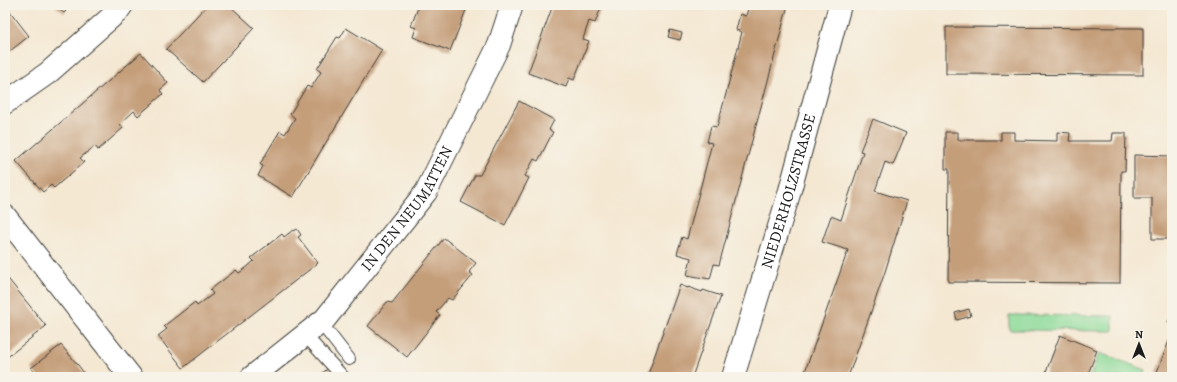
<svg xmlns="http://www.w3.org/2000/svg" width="1177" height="382" viewBox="0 0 1177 382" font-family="Alegreya,serif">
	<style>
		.green { fill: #8bda99; stroke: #547b5a }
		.building { fill: #c49d79 }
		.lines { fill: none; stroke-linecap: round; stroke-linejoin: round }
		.lane-casing { stroke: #3c3b37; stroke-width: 14 }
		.street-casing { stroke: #3c3b37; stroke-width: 24 }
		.secondary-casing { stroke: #3c3b37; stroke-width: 24 }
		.lane { stroke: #fff; stroke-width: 12 }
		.street { stroke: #fff; stroke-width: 22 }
		.secondary { stroke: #fff; stroke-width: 22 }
		.labels { text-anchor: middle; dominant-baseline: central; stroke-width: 4; stroke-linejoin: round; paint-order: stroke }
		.street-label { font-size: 16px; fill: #1c1c1c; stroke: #f7f3e8 }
	</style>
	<rect width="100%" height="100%" fill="#f7f3e8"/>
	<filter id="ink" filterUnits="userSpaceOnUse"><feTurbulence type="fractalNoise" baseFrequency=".025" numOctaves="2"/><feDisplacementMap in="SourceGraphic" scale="8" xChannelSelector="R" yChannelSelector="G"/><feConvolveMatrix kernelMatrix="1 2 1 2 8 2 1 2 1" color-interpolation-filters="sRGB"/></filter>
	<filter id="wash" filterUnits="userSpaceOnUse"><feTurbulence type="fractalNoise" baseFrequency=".012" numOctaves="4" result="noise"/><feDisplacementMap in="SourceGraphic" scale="16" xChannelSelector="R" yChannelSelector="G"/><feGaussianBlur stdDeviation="0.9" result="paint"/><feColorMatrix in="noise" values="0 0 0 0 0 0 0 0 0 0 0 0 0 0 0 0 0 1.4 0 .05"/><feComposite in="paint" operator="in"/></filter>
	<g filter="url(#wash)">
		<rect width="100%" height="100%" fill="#f4e8d3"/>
		<!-- green -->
		<path class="green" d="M1009,315L1113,316V331L1009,330Z
			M1099,353L1146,370L1144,377H1090Z"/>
		<g id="blocks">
			<!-- building -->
			<path class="building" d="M5,5L29,36L5,55Z
				M54,5H63L61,7L66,11L64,13Z
				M207,5H229L254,28L203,82L166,49Z
				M419,5H468L450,51L413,37L416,28L411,26Z
				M553,5H602L595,23L589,21L583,39L589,41L574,80L569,78L566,87L528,73Z
				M749,5H788L719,265L714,264L710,279L687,275L691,258L677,254L682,237L687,239L712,143L707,142L711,126L717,127L723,105L742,32L736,30L740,14L746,16Z
				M946,27L1143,28V75L946,74Z
				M346,28L382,50L293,197L258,176L263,166L260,164L280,131L285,134L295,118L290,114L307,86L311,88L321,72L317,69L337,37L340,38Z
				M670,30L682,33L680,40L668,37Z
				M141,53L168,83L160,90L163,94L138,116L134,111L120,124L123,128L98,150L95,146L80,158L84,162L54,188L51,185L43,192L16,161Z
				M519,101L554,120L549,130L553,132L538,161L534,159L525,176L529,178L505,225L461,202L475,175H480Z
				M873,119L906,133L893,165L885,162L875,191L907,201L884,275L848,377H803L848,250L822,242L831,216L841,220L863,152L860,151Z
				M945,132H958V140H1001V132H1014V140L1057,141V132L1070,133L1069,141H1112L1113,133H1126L1125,171H1121L1120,283L948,282L949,169H945Z
				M1134,155L1172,156V239H1152V198H1134Z
				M297,229L301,235L298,237L318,263L183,368L158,336L167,329L164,326L195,302L197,306L213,294L210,290L236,270L239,273L246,268L254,261L251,258L282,234L284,237L293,230L294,231Z
				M444,238L476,263L469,272L473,275L452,300L448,298L436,312L440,315L407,357L368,326L387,302L392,303Z
				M5,275L46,326L5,359Z
				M680,285L688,288V287L702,292L703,290L721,296L697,363L692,377H647Z
				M969,309L971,316L957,320L955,313Z
				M1172,313V331L1169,330L1172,324L1168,322Z
				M1172,333V377H1155Z
				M1060,335L1097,350L1087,377H1044Z
				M61,345L78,365L87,377H38L31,368Z
				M330,367L338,377H317Z"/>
		</g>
	</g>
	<g filter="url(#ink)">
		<use href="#blocks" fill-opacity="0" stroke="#3c3b37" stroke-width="1"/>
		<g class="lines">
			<!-- lane casing -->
			<g class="lane-casing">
				<path id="lane" d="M321,323L349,359
					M305,335L343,377"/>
			</g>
			<!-- street casing -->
			<g class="street-casing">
				<g id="street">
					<path id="s1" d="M252,377L325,319L426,192L499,45L512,5"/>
					<path id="s2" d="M733,377L789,194L840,5"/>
				</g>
			</g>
			<!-- secondary casing -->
			<g class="secondary-casing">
				<path id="secondary" d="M5,103L48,73L117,12L122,5
					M5,216L131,377"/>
			</g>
			<!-- lane -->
			<use href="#lane" class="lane"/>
			<!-- street -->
			<use href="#street" class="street"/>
			<!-- secondary -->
			<use href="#secondary" class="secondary"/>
		</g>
	</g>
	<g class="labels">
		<!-- street labels -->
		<g class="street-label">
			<text stroke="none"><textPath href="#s2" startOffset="194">NIEDERHOLZSTRASSE</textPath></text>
			<text stroke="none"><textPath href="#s1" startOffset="231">IN DEN NEUMATTEN</textPath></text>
		</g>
	</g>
	<!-- margin -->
	<rect width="1177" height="382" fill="none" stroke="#f7f3e8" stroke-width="20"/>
	<!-- north arrow -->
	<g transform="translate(1139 344)" stroke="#f7f3e8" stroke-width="3" paint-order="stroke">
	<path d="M0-3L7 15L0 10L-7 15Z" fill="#1c1c1c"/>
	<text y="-6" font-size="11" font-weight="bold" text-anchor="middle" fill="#1c1c1c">N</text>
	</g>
</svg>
